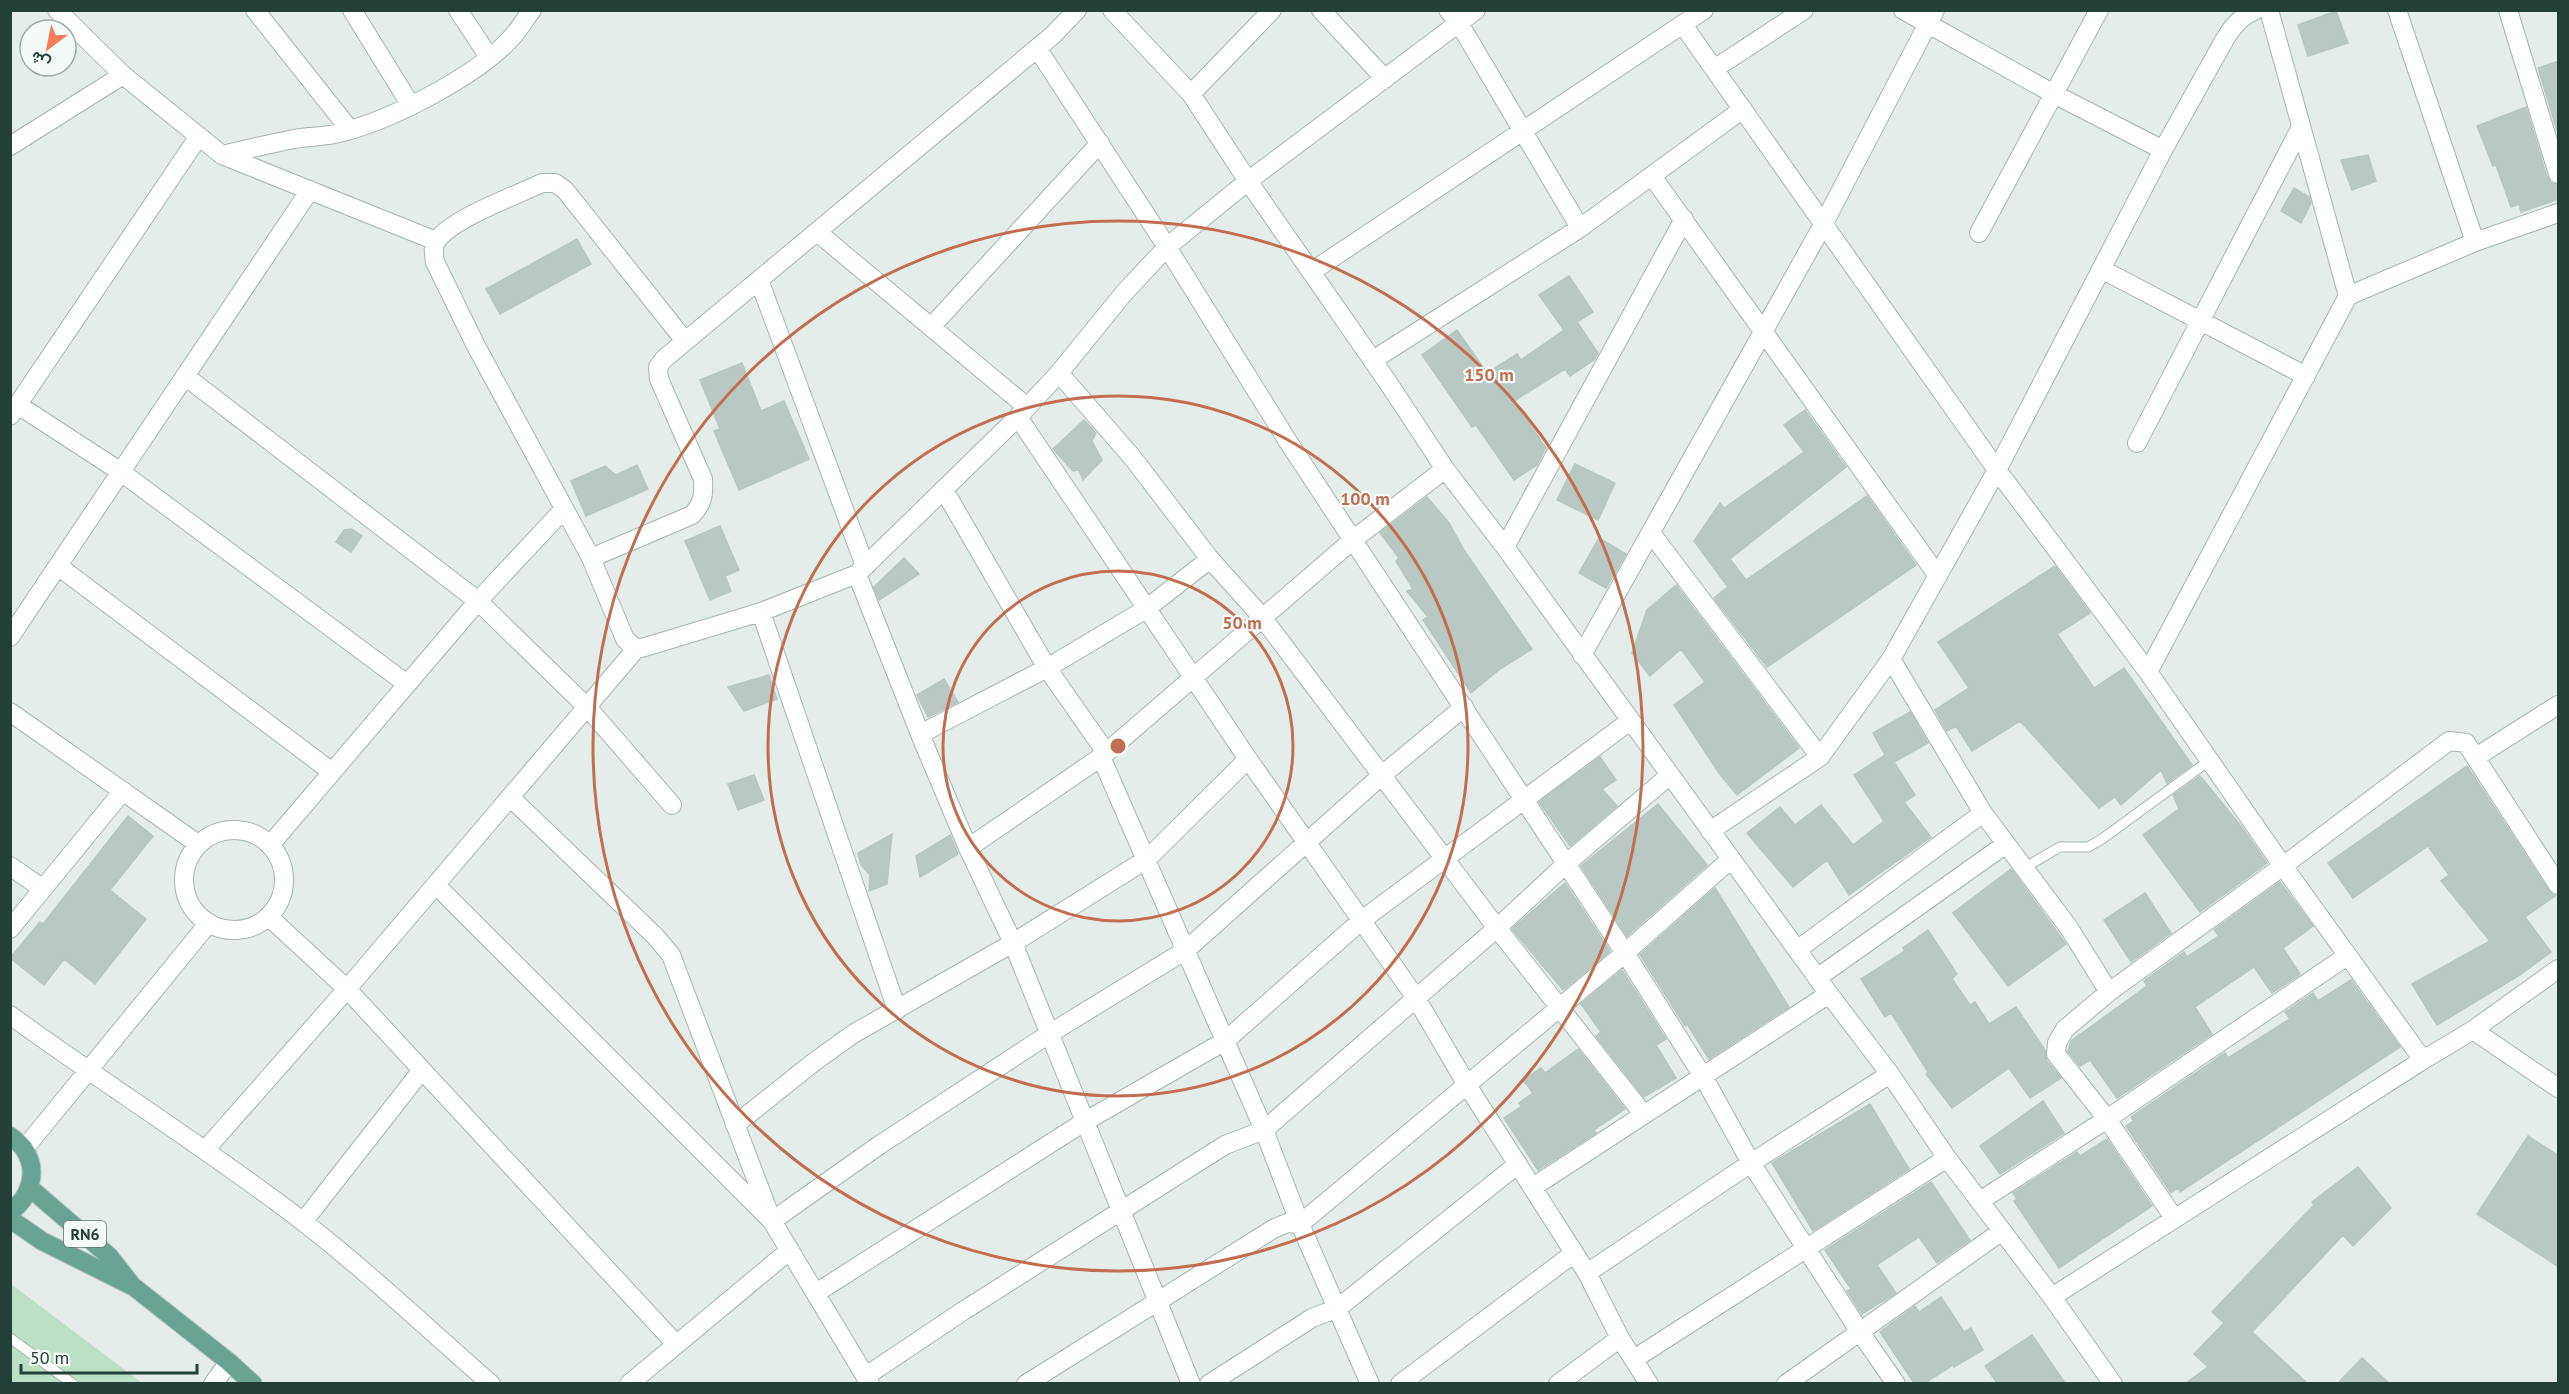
<svg xmlns="http://www.w3.org/2000/svg" width="2569" height="1394" viewBox="0 0 2569 1394" font-family="'PT Sans',Vazirmatn,sans-serif">
	<style>
		.green { fill: #bcdfc5 }
		.building { fill: #b9c8c2; stroke: #b6c7c0; stroke-width: 1.5 }
		.lines { fill: none; stroke-linecap: round; stroke-linejoin: round }
		.lane-casing { stroke: #a6b5b0; stroke-width: 11 }
		.street-casing { stroke: #a6b5b0; stroke-width: 20 }
		.primary-casing { stroke: #c1c9c7; stroke-width: 20 }
		.lane { stroke: #fff; stroke-width: 9 }
		.street { stroke: #fff; stroke-width: 18 }
		.primary { stroke: #68a393; stroke-width: 18 }
		.ring { fill: none; stroke: #c06e53; stroke-width: 3 }
		.labels { text-anchor: middle; dominant-baseline: central; stroke-width: 4.5; stroke-linejoin: round; paint-order: stroke }
		.shield { fill: #f4faf7; stroke: #627771; stroke-width: 1.5 }
		.shield-label { font-size: 16px; font-weight: bold; fill: #233f37 }
		.centre { fill: #c06e53; stroke: #f4faf7; stroke-width: 3 }
		.ring-label { font-size: 18px; text-anchor: middle; font-weight: bold; fill: #c06e53; stroke: #f4faf7; stroke-width: 4.5; stroke-linejoin: round; paint-order: stroke }
	</style>
	<rect width="100%" height="100%" fill="#e4ede9"/>
	<!-- green -->
	<path class="green" d="M11,1284L142,1383H11Z"/>
	<!-- building -->
	<path class="building" d="M2336,11L2348,43L2308,56L2298,25Z
		M2559,61V137L2538,68Z
		M2526,107L2547,177L2551,183L2559,185V199L2521,212L2519,204L2511,207L2496,165L2493,166L2477,126Z
		M2368,155L2376,181L2352,190L2341,160Z
		M2294,188L2309,197L2311,203L2301,223L2281,211Z
		M577,239L591,264L500,314L486,289Z
		M1569,276L1593,312L1577,322L1598,353L1594,360L1570,376L1565,369L1514,401L1546,448L1537,465L1514,480L1476,425L1472,427L1422,355L1457,330L1487,373L1517,354L1521,360L1564,330L1539,295Z
		M742,363L761,411L784,401L809,459L739,490L714,431L720,429L700,380Z
		M1805,410L1846,467L1730,559L1746,580L1867,496L1916,565L1767,667L1714,598L1728,587L1694,541L1720,503L1724,508L1804,452L1784,425Z
		M1084,420L1096,433L1092,441L1102,460L1083,480L1079,470L1073,471L1053,449Z
		M1575,464L1615,483L1598,520L1557,500Z
		M637,465L648,489L586,516L571,481L605,466L616,475Z
		M1427,497L1449,523L1464,550L1532,649L1500,669L1471,693L1423,620L1428,617L1407,591L1413,589L1396,561L1399,558L1380,533Z
		M720,526L739,570L725,576L731,591L710,600L685,541Z
		M352,529L362,536L351,552L336,542L344,530Z
		M1599,538L1626,554L1606,588L1579,573Z
		M904,558L919,574L879,600L874,587Z
		M2055,566L2090,613L2057,634L2094,688L2124,668L2192,765L2167,783L2161,770L2121,805L2115,797L2099,808L2020,721L1972,751L1956,726L1947,731L1935,710L1969,688L1938,642Z
		M1676,585L1799,748L1737,795L1719,773L1674,705L1705,682L1681,649L1650,676L1632,653L1647,610Z
		M769,675L777,699L744,711L728,687Z
		M944,679L958,702L928,717L917,695Z
		M1910,712L1928,743L1894,762L1915,795L1904,802L1931,837L1849,895L1827,860L1793,887L1747,833L1780,807L1795,825L1821,805L1853,845L1884,821L1854,775L1885,755L1873,733Z
		M1600,757L1616,780L1602,789L1617,806L1570,846L1539,802Z
		M2467,766L2549,891L2555,896L2525,917L2551,952L2520,975L2437,1025L2412,984L2490,941L2441,881L2449,875L2428,846L2353,898L2328,863Z
		M754,775L764,800L738,810L728,784Z
		M2200,776L2241,826L2267,863L2200,912L2143,835L2179,809L2173,795Z
		M1658,804L1707,865L1627,936L1581,866Z
		M128,816L153,836L110,890L146,919L95,984L64,959L44,985L10,958L40,922L43,924Z
		M892,834L887,884L869,891L870,875L861,865L858,853Z
		M950,835L958,854L920,877L916,856Z
		M2011,869L2066,944L2008,986L1953,913Z
		M2280,882L2313,926L2283,948L2300,974L2272,993L2254,967L2195,1007L2212,1034L2117,1098L2090,1060L2080,1066L2068,1051L2071,1041L2147,986L2144,981L2184,952L2187,957L2219,936L2214,930Z
		M1565,883L1610,951L1563,990L1512,929Z
		M1715,888L1789,1007L1709,1059L1687,1024L1685,1026L1640,955Z
		M2145,893L2171,933L2131,962L2104,920Z
		M1928,930L1957,974L1952,979L1970,1005L1975,1002L1989,1024L2016,1007L2045,1050L2047,1061L2061,1078L2030,1098L2009,1068L1952,1108L1926,1074L1928,1072L1891,1013L1885,1017L1861,979L1905,951L1903,948Z
		M1622,970L1666,1039L1656,1045L1676,1078L1644,1097L1596,1036L1601,1032L1581,1004Z
		M2351,980L2400,1047L2180,1192L2178,1188L2171,1193L2126,1126L2134,1121L2131,1117L2225,1053L2228,1058L2290,1019L2285,1012L2313,993L2318,1001Z
		M1578,1049L1625,1109L1594,1130L1596,1133L1538,1170L1504,1118L1522,1106L1519,1103L1533,1093L1523,1080L1541,1068L1545,1073Z
		M2043,1101L2064,1133L2000,1174L1980,1146Z
		M1870,1104L1909,1169L1813,1231L1772,1163Z
		M2528,1136L2559,1156V1267L2477,1214Z
		M2107,1139L2152,1206L2059,1268L2014,1201L2017,1199L2013,1193L2077,1152L2080,1156Z
		M2358,1167L2391,1208L2353,1246L2343,1235L2252,1332L2307,1383H2186L2208,1367L2194,1354L2224,1323L2212,1312L2314,1205L2312,1202Z
		M1931,1182L1970,1240L1937,1263L1919,1237L1877,1265L1896,1293L1862,1314L1847,1291L1851,1289L1825,1250Z
		M1941,1297L1964,1332L1971,1328L1983,1350L1954,1367L1953,1365L1925,1383H1914L1880,1332L1915,1306L1919,1312Z
		M2032,1335L2065,1383H1997L1985,1366Z
		M2362,1358L2389,1383H2338Z"/>
	<g class="lines">
		<!-- lane casing -->
		<g class="lane-casing">
			<path id="lane" d="M2024,868L2060,847H2088L2102,839L2210,760
				M10,1338L73,1384"/>
		</g>
		<!-- street casing -->
		<g class="street-casing">
			<path id="street" d="M57,10L123,75L222,155L436,241
				M255,10L350,130
				M352,10L410,104
				M458,10L489,57
				M1112,10L1191,94L1248,181L1389,384L1445,469L1505,547L1829,994L1890,1074L1947,1158L2052,1297L2113,1384
				M1321,10L1385,79
				M1448,10L1459,23L1580,228
				M1903,10L2054,94L2163,150
				M2269,10L2348,296
				M2397,10L2475,242
				M2508,10L2558,174
				M1683,25L1997,470L2148,672L2283,866L2423,1060
				M1037,48L1167,247L1287,440L1625,953L1704,1078L1751,1163L1860,1332L1896,1384
				M1714,69L1804,10
				M1191,94L1272,10
				M10,146L123,75
				M222,155C246,149 270,144 294,139C310,136 327,137 343,132C393,119 479,75 513,36C520,28 525,19 532,10
				M1652,176L1938,576
				M817,232L1027,407
				M1979,233L2099,10
				M2101,269L2306,376
				M1311,272L1704,10
				M759,280L865,566
				M931,327L1100,143
				M685,341L565,190L555,183H542C515,196 455,217 437,240C432,246 434,255 435,262L476,346L591,558L625,639L636,649L645,647L761,612L857,574
				M1373,360L1580,228L1743,109
				M1059,373L1132,457L1210,559L1262,617L1497,928L1644,1115
				M185,376L478,601L588,708L672,805
				M18,405L121,472L407,684
				M10,416L199,136
				M1018,417L1248,759L1416,998L1467,1085L1587,1273L1620,1338L1649,1384
				M2137,443L2301,127
				M944,490L1047,668L1103,748L1101,757L1264,1130L1300,1224L1370,1384
				M1651,533L1820,757
				M1505,547L1684,219
				M591,558L692,515C703,503 704,495 703,479L659,379L658,367L664,359L1053,35L1077,10
				M58,566L332,772
				M761,612L897,1010
				M10,637L310,190
				M1582,655L1824,223L1935,10
				M1891,659L1983,813L2069,928L2109,992
				M2148,672L2348,296L2475,242L2558,213
				M10,712L198,844
				M922,739L926,731L1047,668L1146,609L1210,559
				M2476,757L2558,705
				M511,798L655,936L671,955L772,1221L870,1384
				M184 880a50 50 0 1 1 100 0a50 50 0 1 1-100 0Z
				M1710,831L1820,757L1891,659L1997,470L2163,150L2225,39C2233,26 2241,16 2256,10
				M270,845L478,601L564,509
				M968,848L1101,757L1354,539L1445,469
				M10,866L43,889
				M436,885L772,1221L878,1146L1049,1034L1186,950L1381,776L1464,707
				M269,917L347,989L676,1344
				M10,929L123,791
				M1797,950L1983,813
				M1817,978L2006,844
				M10,1015C106,1085 207,1148 301,1220C367,1271 428,1329 491,1384
				M2473,1030L2558,1088
				M735,1125L814,1062L853,1034L1013,943L1147,859L1248,759
				M24,1149L208,924
				M206,1149L347,989L636,649
				M1533,1187L1829,994
				M1980,1201L2107,1119L2347,956
				M2174,1218L2107,1119L2056,1054L2057,1043L2065,1029L2109,992L2283,866L2449,741L2466,743L2558,885
				M303,1222L422,1070
				M1587,1273L1751,1163L1890,1074
				M816,1293L1084,1122L1225,1041L1362,920L1630,721
				M2052,1297L2423,1060L2473,1030L2558,969
				M1634,1359L1947,1158
				M866,1376L963,1311L1225,1145L1264,1130L1497,928L1567,863L1670,775
				M213,1384L229,1362
				M629,1384L790,1250
				M1026,1384L1273,1229L1287,1223L1300,1224L1625,953L1731,859
				M1191,1384L1013,943L968,848L922,739L857,574L1018,417L1059,373L1124,293L1167,247L1248,181L1476,10
				M1209,1384L1312,1318L1338,1308L1518,1164
				M1400,1384L1573,1254
				M1558,1384L1620,1338
				M1786,1384L2002,1231"/>
		</g>
		<!-- primary casing -->
		<g class="primary-casing">
			<path id="primary" d="M10,1136C15,1140 21,1144 24,1149C39,1171 30,1198 10,1212
				M30,1188L109,1256L131,1284
				M10,1219L42,1241L134,1287L229,1362L253,1384"/>
		</g>
		<!-- lane -->
		<use href="#lane" class="lane"/>
		<!-- street -->
		<use href="#street" class="street"/>
		<!-- primary -->
		<use href="#primary" class="primary"/>
	</g>
	<!-- distance rings -->
	<g class="ring">
		<circle cx="1118" cy="746" r="175"/>
		<circle cx="1118" cy="746" r="350"/>
		<circle cx="1118" cy="746" r="525"/>
	</g>
	<g class="labels">
		<!-- shield labels -->
		<rect class="shield" x="64" y="1221" width="42" height="26" rx="4.5"/>
		<g class="shield-label">
			<text x="85" y="1234">RN6</text>
		</g>
	</g>
	<circle cx="1118" cy="746" r="9" class="centre"/>
	<g class="ring-label">
		<text x="1489" y="381">150 m</text>
		<text x="1365" y="505">100 m</text>
		<text x="1242" y="629">50 m</text>
	</g>
	<!-- border -->
	<rect width="2569" height="1394" fill="none" stroke="#233f37" stroke-width="24"/>
	<!-- north arrow -->
	<g transform="translate(48 48) rotate(212)"><circle r="28" fill="#f4faf7" stroke="#a0afaa" stroke-width="1.5"/>
	<path d="M0-4.5L10 22L0 15L-10 22Z" fill="#f47d5c"/>
	<text y="-9" font-size="16" font-weight="bold" text-anchor="middle" fill="#233f37">ش</text>
	</g>
	<!-- scale -->
	<path d="M21 1364v9h176v-9" fill="none" stroke="#233f37" stroke-width="3"/>
	<text x="30" y="1364" font-size="18" fill="#233f37" stroke="#f4faf7" stroke-width="4.5" paint-order="stroke">50 m</text>
</svg>
